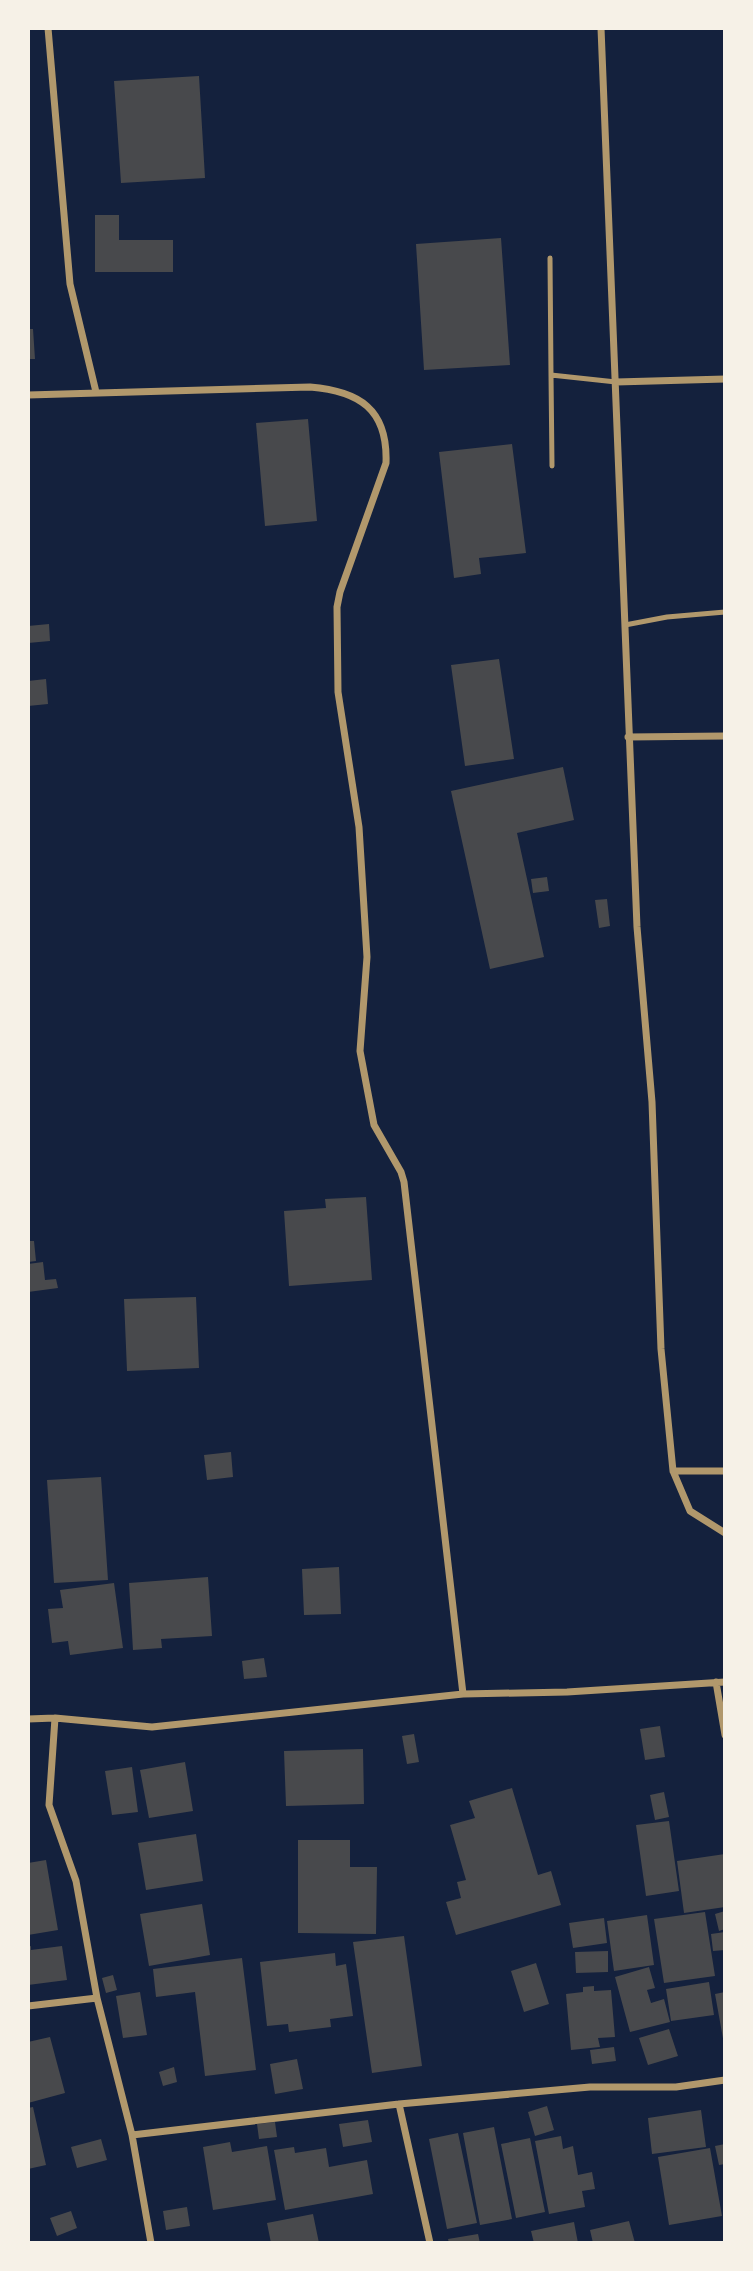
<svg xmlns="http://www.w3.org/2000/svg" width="753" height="2271" viewBox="0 0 753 2271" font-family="Signika,sans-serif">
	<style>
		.building { fill: #48494c }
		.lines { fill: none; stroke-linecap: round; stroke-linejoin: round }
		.service { stroke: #b1986c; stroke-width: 5 }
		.minor { stroke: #b1986c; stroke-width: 7 }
	</style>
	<rect width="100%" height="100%" fill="#14213d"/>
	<!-- building -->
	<path class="building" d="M199,76L205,178L121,183L114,81Z
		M95,215H119V240H173V272H95Z
		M501,238L510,365L424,370L416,244Z
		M28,329H33L35,359H28Z
		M308,419L317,521L265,526L256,423Z
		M512,444L526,553L479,558L481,574L454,578L439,452Z
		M49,624L50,641L28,643V626Z
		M499,659L514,759L465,766L451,665Z
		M46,679L48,704L28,706V681Z
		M563,767L574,820L517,833L544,957L490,969L451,791Z
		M547,877L549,891L533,893L531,879Z
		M607,899L610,926L599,928L595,900Z
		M366,1197L372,1280L289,1286L284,1211L326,1208L325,1199Z
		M28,1241H34L36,1261L28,1262Z
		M43,1262L45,1280L56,1279L58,1288L28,1292V1264Z
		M196,1297L199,1368L127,1371L124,1299Z
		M231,1452L233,1477L207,1480L204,1455Z
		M101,1477L108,1580L54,1583L47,1480Z
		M339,1567L341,1614L304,1615L302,1569Z
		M208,1577L212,1636L161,1639L162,1648L133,1650L129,1583Z
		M114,1583L123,1648L70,1655L68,1641L52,1643L48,1609L63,1608L60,1590Z
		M264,1658L267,1677L244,1679L242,1661Z
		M660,1726L665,1757L645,1760L640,1729Z
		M414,1734L419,1762L407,1764L402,1736Z
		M363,1749L364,1804L286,1806L284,1751Z
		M185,1762L193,1811L149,1818L140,1770Z
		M132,1767L138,1812L112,1815L105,1771Z
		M512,1788L538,1875L551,1871L561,1905L456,1935L446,1902L461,1898L457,1882L466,1880L450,1825L475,1818L469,1801Z
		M664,1792L669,1817L655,1820L650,1795Z
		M669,1821L679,1891L646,1896L636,1825Z
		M196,1834L203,1881L146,1890L138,1843Z
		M298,1840H350V1867H377L376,1934L298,1933Z
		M725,1854V1907L684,1913L677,1861Z
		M46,1860L58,1930L28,1935V1863Z
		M202,1904L210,1955L149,1966L140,1914Z
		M725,1911V1929L719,1931L715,1914Z
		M705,1912L715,1976L664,1983L654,1919Z
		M647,1915L654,1965L614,1971L607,1921Z
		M604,1918L607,1943L573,1948L569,1923Z
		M725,1932V1950L713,1951L711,1934Z
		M404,1936L422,2066L372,2073L353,1942Z
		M31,1946V1950L62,1946L67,1980L28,1985V1947Z
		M608,1951V1972L576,1973L575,1952Z
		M335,1953L336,1966L346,1964L353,2016L330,2019L331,2027L289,2032L288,2024L267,2026L260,1962Z
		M242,1958L256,2070L205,2076L195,1992L156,1997L153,1969Z
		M536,1963L549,2004L524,2012L511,1971Z
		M649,1967L655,1988L647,1990L651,2003L664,1999L670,2022L630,2032L615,1977Z
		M113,1975L117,1990L106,1993L102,1978Z
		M709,1982L714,2015L671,2021L666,1989Z
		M594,1986V1991L611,1990L615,2037L598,2038L600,2047L571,2050L566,1994L583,1992V1987Z
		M140,1992L147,2035L123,2038L116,1996Z
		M725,1992V2044H724L715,1994Z
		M669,2029L678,2056L648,2065L639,2038Z
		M50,2037L65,2093L28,2103V2042Z
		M614,2047L616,2061L592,2064L590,2050Z
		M297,2059L303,2089L275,2094L270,2064Z
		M174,2067L177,2082L163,2086L159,2072Z
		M547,2106L554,2130L535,2136L528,2112Z
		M33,2107L46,2165L28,2169V2108Z
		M701,2110L706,2147L652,2154L648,2118Z
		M368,2120L372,2142L343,2147L339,2124Z
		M275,2122L277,2137L259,2139L257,2124Z
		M494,2127L512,2219L480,2225L463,2133Z
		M458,2133L477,2223L447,2229L429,2139Z
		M561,2136L563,2149L573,2146L578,2175L592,2172L595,2189L582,2191L585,2207L549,2214L535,2141Z
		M530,2138L545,2212L516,2218L501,2144Z
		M101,2139L107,2160L77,2168L71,2147Z
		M230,2142L232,2152L267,2146L276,2200L213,2210L203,2147Z
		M725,2144V2164L719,2165L715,2146Z
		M294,2147L295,2153L326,2148L329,2167L367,2160L373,2194L285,2210L274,2150Z
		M710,2148L722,2216L669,2225L658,2157Z
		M187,2207L190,2226L166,2230L163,2211Z
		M71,2211L77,2228L57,2236L50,2218Z
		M313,2214L319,2243H271L267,2223Z
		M629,2221L635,2243H593L590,2230Z
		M574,2222L578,2243H534L531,2231Z
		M478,2234L480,2243H449L448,2239Z"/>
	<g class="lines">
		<!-- service -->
		<path class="service" d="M550,258L551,375L616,382
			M551,375L552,466
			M625,625L667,617L725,612"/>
		<!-- minor -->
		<path class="minor" d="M48,28L70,284L96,392
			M601,28L637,927L652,1102L661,1349L673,1471L690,1511L725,1533
			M616,382L725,379
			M28,395L310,387C359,391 388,409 386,463L340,592L337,607L338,692L359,827L367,957L360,1051L374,1125L401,1172L404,1182L463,1694
			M628,737L725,736
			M673,1471H725
			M716,1682L725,1735
			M55,1718L49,1805L76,1881L97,1998L132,2135L151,2243
			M28,1719L55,1718L152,1727L463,1694L567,1692L725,1682
			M28,2006L97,1998
			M399,2104L430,2243
			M132,2135L399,2104L590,2087H676L725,2080"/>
	</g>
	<!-- border -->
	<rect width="753" height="2271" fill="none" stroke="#f6f1e7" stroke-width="60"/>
</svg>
